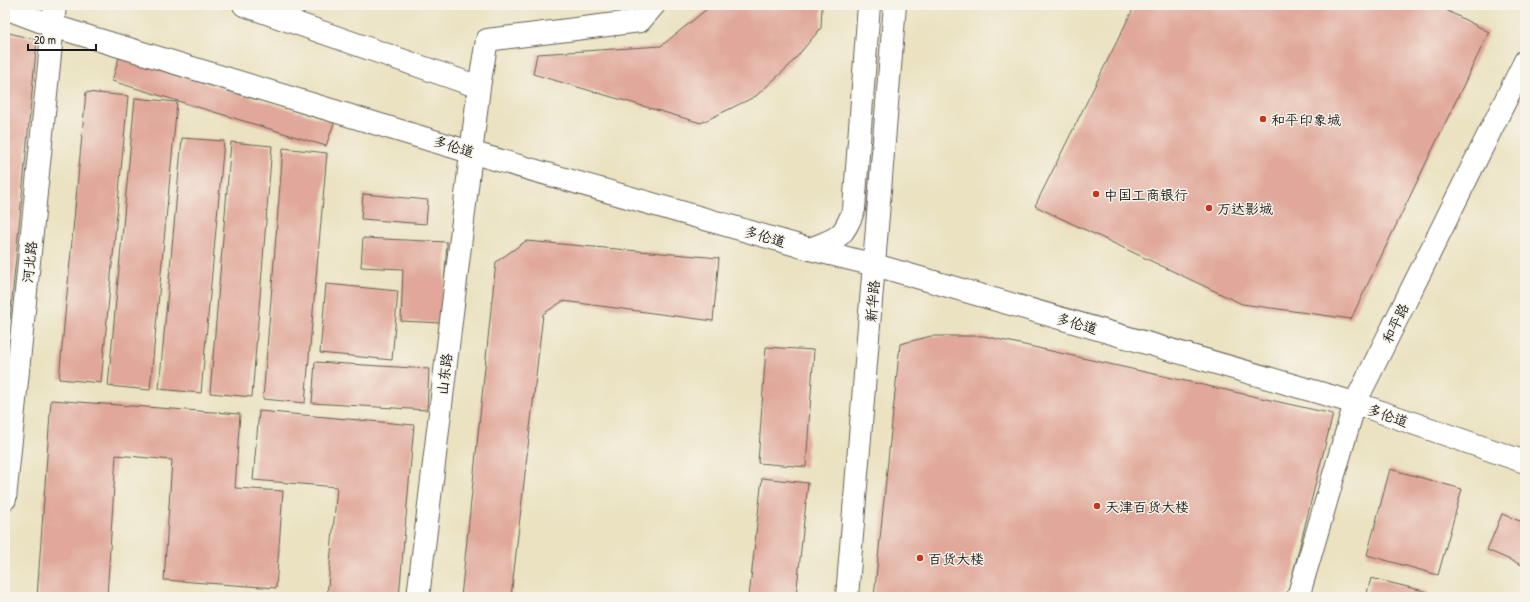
<svg xmlns="http://www.w3.org/2000/svg" width="1530" height="602" viewBox="0 0 1530 602" font-family="'Patrick Hand','LXGW WenKai TC',sans-serif">
	<style>
		.building { fill: #e0a79a }
		.lines { fill: none; stroke-linecap: round; stroke-linejoin: round }
		.minor-casing { stroke: #646156; stroke-width: 24 }
		.major-casing { stroke: #646156; stroke-width: 24 }
		.minor { stroke: #fff; stroke-width: 22 }
		.major { stroke: #fff; stroke-width: 22 }
		.poi-dot { fill: #c8321e; stroke: #f7f3e8; stroke-width: 1.5 }
		.labels { text-anchor: middle; dominant-baseline: central; stroke-width: 3; stroke-linejoin: round; paint-order: stroke }
		.poi-label { font-size: 14px; fill: #1c1c1c; stroke: #f7f3e8; text-anchor: start }
		.street-label { font-size: 14px; fill: #1c1c1c; stroke: #f7f3e8 }
	</style>
	<rect width="100%" height="100%" fill="#f7f3e8"/>
	<filter id="ink" filterUnits="userSpaceOnUse"><feTurbulence type="fractalNoise" baseFrequency=".025" numOctaves="2"/><feDisplacementMap in="SourceGraphic" scale="8" xChannelSelector="R" yChannelSelector="G"/><feConvolveMatrix kernelMatrix="1 2 1 2 8 2 1 2 1" color-interpolation-filters="sRGB"/></filter>
	<filter id="wash" filterUnits="userSpaceOnUse"><feTurbulence type="fractalNoise" baseFrequency=".012" numOctaves="4" result="noise"/><feDisplacementMap in="SourceGraphic" scale="16" xChannelSelector="R" yChannelSelector="G"/><feGaussianBlur stdDeviation="0.9" result="paint"/><feColorMatrix in="noise" values="0 0 0 0 0 0 0 0 0 0 0 0 0 0 0 0 0 1.4 0 .05"/><feComposite in="paint" operator="in"/></filter>
	<g filter="url(#wash)">
		<rect width="100%" height="100%" fill="#eae2c1"/>
		<g id="blocks">
			<!-- building -->
			<path class="building" d="M712,5H822L821,28L789,66L756,96L701,123L533,74L537,54L661,46Z
				M1135,5H1436L1489,32L1351,319L1242,304L1035,206Z
				M5,32L37,40L10,319L5,318Z
				M119,57L334,123L326,146L112,81Z
				M86,92L128,96L101,383L59,379Z
				M135,98L177,102L150,390L108,386Z
				M182,138L224,141L201,393L159,389Z
				M231,142L272,146L252,397L210,393Z
				M283,148L327,153L305,403L263,399Z
				M363,194L428,200L426,224L361,219Z
				M363,238L447,242L442,323L401,321L403,269L361,267Z
				M526,241L719,258L713,321L563,301L543,314L511,597H461L496,262Z
				M326,284L398,291L392,360L320,353Z
				M931,336H984L1333,414L1287,597H874L900,344Z
				M766,347L814,350L806,467L758,463Z
				M315,362L429,369L427,410L312,403Z
				M51,400L240,414L235,488L283,491L276,588L164,580L172,460L116,455L107,597H37Z
				M259,411L414,425L399,597H327L337,487L253,480Z
				M1390,469L1462,489L1438,575L1367,555Z
				M762,478L808,483L796,597H749Z
				M1502,514L1525,523V559L1522,565L1487,550Z
				M1371,578L1428,592L1426,597H1366Z"/>
		</g>
	</g>
	<g filter="url(#ink)">
		<use href="#blocks" fill-opacity="0" stroke="#646156" stroke-width="1"/>
		<g class="lines">
			<!-- minor casing -->
			<g class="minor-casing">
				<path id="minor" d="M244,5L479,87L418,597
					M479,87L487,40L640,21L654,5
					M810,249C838,238 843,239 854,209L869,5
					M5,499L55,5
					M847,597L895,5
					M1298,597L1355,403L1525,61"/>
			</g>
			<!-- major casing -->
			<g class="major-casing">
				<path id="major" d="M5,8L53,26L470,152L810,249L875,265L1355,403L1525,462"/>
			</g>
			<!-- minor -->
			<use href="#minor" class="minor"/>
			<!-- major -->
			<use href="#major" class="major"/>
		</g>
	</g>
	<!-- markers -->
	<g class="poi-dot">
		<circle cx="1263" cy="119" r="4"/>
		<circle cx="1096" cy="194" r="4"/>
		<circle cx="1209" cy="208" r="4"/>
		<circle cx="1097" cy="506" r="4"/>
		<circle cx="920" cy="558" r="4"/>
	</g>
	<g class="labels">
		<!-- poi labels -->
		<g class="poi-label">
			<text x="1271" y="119">和平印象城</text>
			<text x="1104" y="194">中国工商银行</text>
			<text x="1217" y="208">万达影城</text>
			<text x="1105" y="506">天津百货大楼</text>
			<text x="928" y="558">百货大楼</text>
		</g>
		<!-- street labels -->
		<g class="street-label">
			<text transform="translate(454 146) rotate(17)">多伦道</text>
			<text transform="translate(765 236) rotate(16)">多伦道</text>
			<text transform="translate(29 262) rotate(-84)">河北路</text>
			<text transform="translate(872 301) rotate(-85)">新华路</text>
			<text transform="translate(1077 323) rotate(16)">多伦道</text>
			<text transform="translate(1395 323) rotate(-64)">和平路</text>
			<text transform="translate(444 374) rotate(-83)">山东路</text>
			<text transform="translate(1388 415) rotate(19)">多伦道</text>
		</g>
	</g>
	<!-- margin -->
	<rect width="1530" height="602" fill="none" stroke="#f7f3e8" stroke-width="20"/>
	<!-- scale -->
	<path d="M28 44v6h68v-6" fill="none" stroke="#1c1c1c" stroke-width="2"/>
	<text x="34" y="44" font-size="12" fill="#1c1c1c" stroke="#f7f3e8" stroke-width="3" paint-order="stroke">20 m</text>
</svg>
